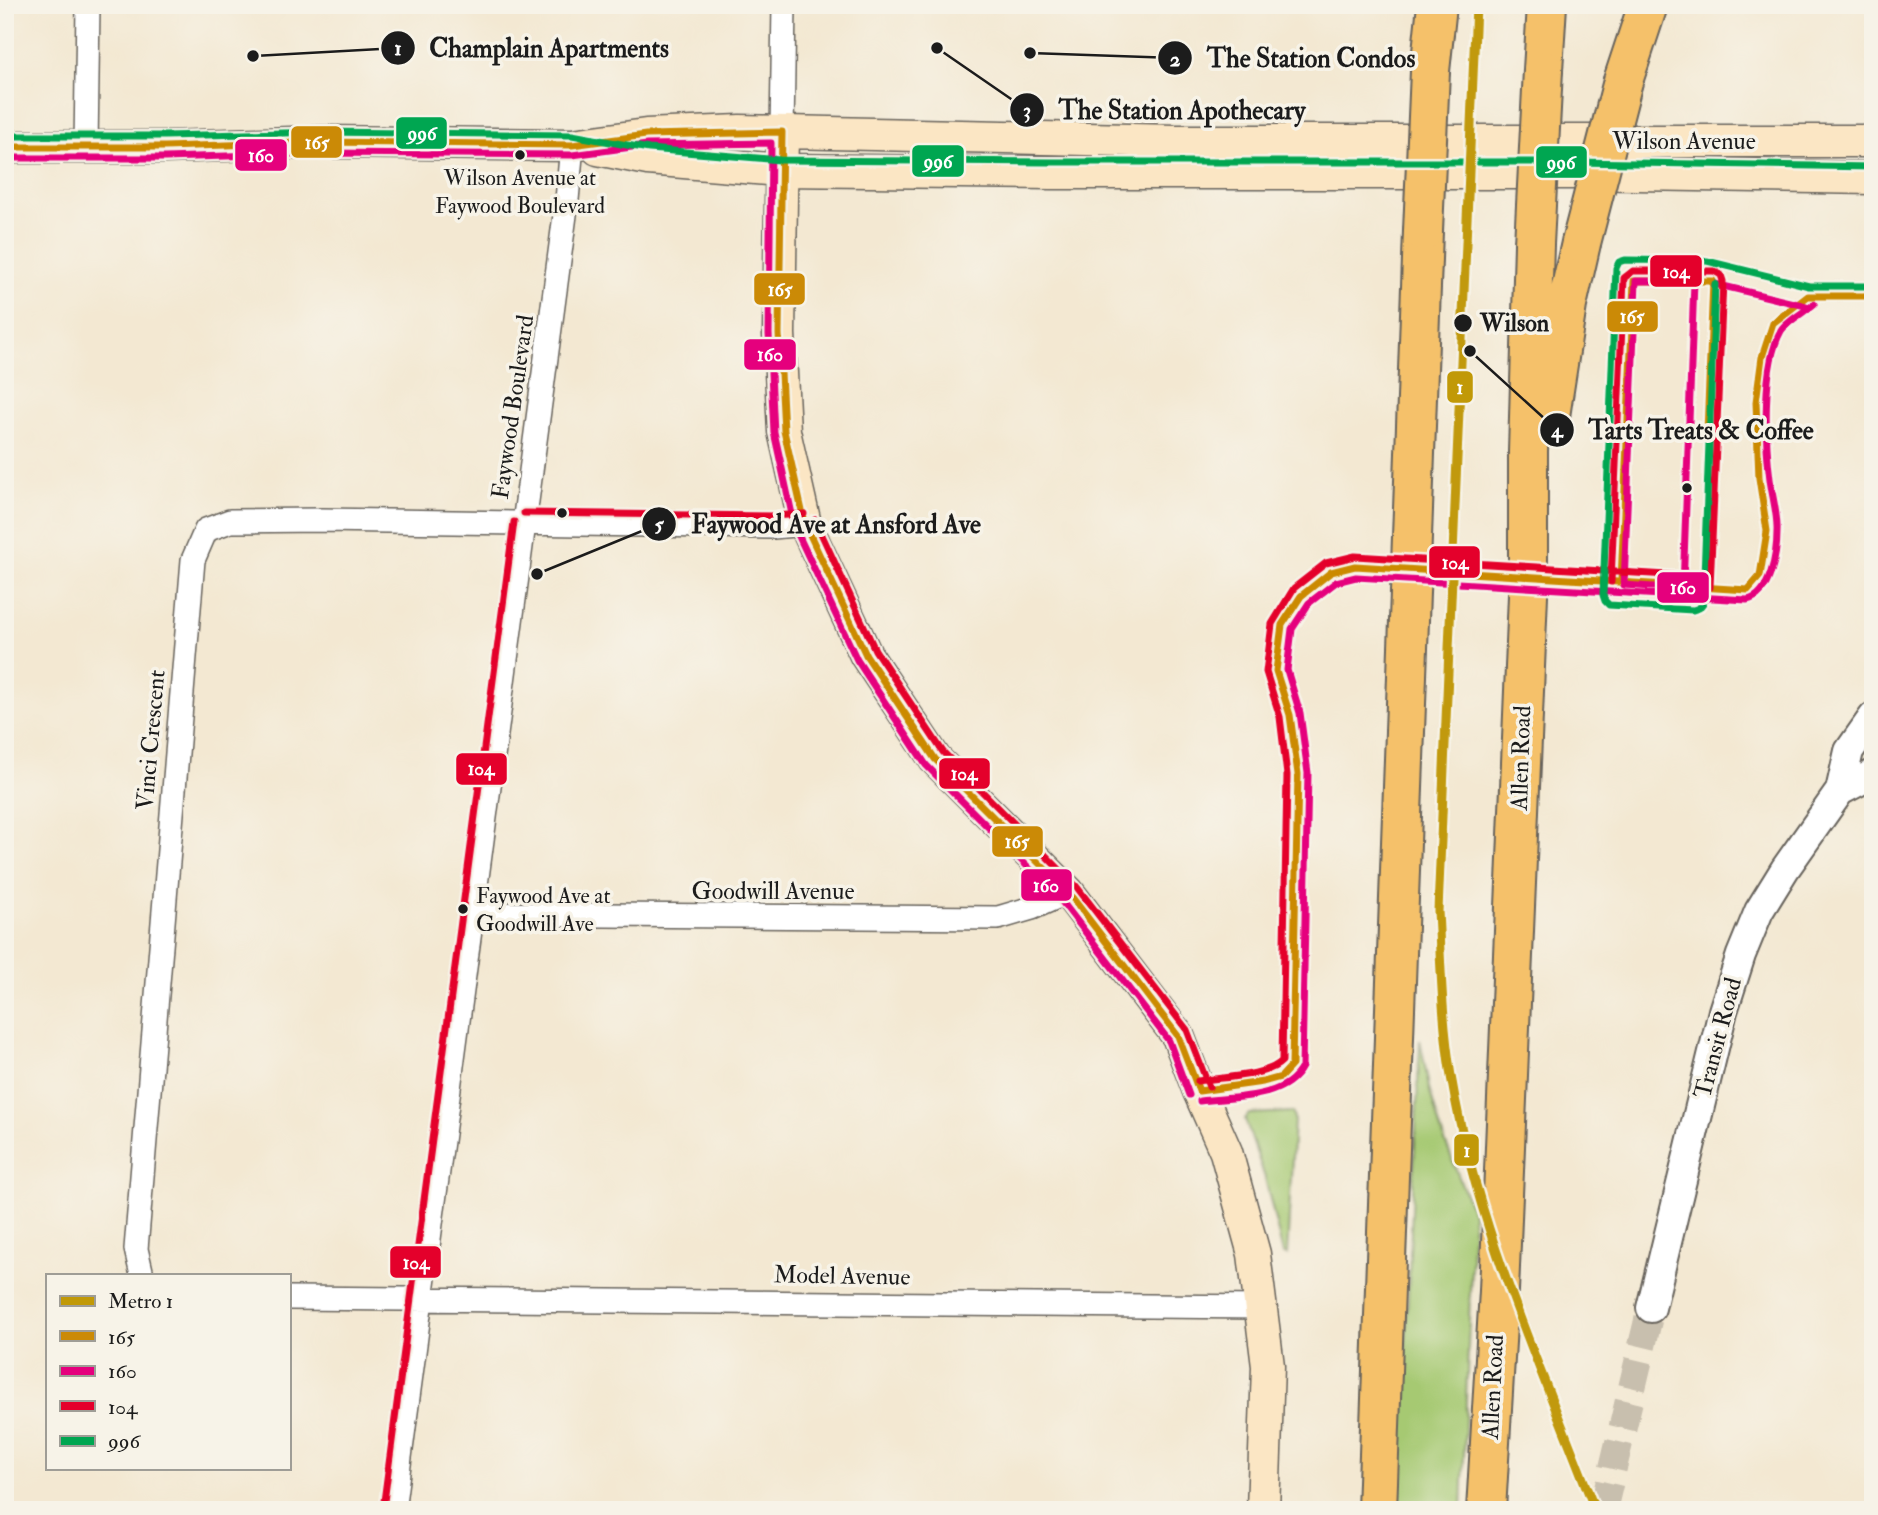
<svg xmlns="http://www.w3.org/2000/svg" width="1878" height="1515" viewBox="0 0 1878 1515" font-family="'IM FELL Double Pica',serif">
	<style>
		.green { fill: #a6c972; stroke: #617247; stroke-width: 2 }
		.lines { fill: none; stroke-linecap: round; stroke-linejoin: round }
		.tertiary-tunnel { stroke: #c8bfae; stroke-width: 28; stroke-dasharray: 28 14; stroke-linecap: butt }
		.minor-casing { stroke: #67635c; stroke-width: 26 }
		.tertiary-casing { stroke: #67635c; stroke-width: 32 }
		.secondary-casing { stroke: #67635c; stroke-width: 35 }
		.motorway-casing { stroke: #67635c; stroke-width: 42 }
		.minor { stroke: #fff; stroke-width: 23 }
		.tertiary { stroke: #fff; stroke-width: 28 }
		.secondary { stroke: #fbe6c4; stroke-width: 32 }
		.motorway { stroke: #f5c16b; stroke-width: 38 }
		.motorway-bridge-casing { stroke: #67635c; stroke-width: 42; stroke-linecap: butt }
		.motorway-bridge { stroke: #f5c16b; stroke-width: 38 }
		.bus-1-casing { stroke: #f7f3e8; stroke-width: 12 }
		.bus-2-casing { stroke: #f7f3e8; stroke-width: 12 }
		.bus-3-casing { stroke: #f7f3e8; stroke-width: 12 }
		.bus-4-casing { stroke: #f7f3e8; stroke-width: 12 }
		.bus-1 { stroke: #cb8a06; stroke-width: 7 }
		.bus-2 { stroke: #e5007d; stroke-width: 7 }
		.bus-3 { stroke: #e4002b; stroke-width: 7 }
		.bus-4 { stroke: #00a651; stroke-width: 7 }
		.metro-1-casing { stroke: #f7f3e8; stroke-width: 14 }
		.metro-1 { stroke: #c19907; stroke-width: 9 }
		.bus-dot { fill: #1c1c1c; stroke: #f7f3e8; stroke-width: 2.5 }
		.labels { text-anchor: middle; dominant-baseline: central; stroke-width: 7; stroke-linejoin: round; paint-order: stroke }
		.bus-label { font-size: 22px; fill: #1c1c1c; stroke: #f7f3e8 }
		.street-label { font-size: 24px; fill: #1c1c1c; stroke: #f7f3e8 }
		.stop-label { font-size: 24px; font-weight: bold; fill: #1c1c1c; stroke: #f7f3e8; text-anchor: start }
		.leader { fill: none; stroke: #1c1c1c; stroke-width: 2.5 }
		.callout-dot { fill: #1c1c1c; stroke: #f7f3e8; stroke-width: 2.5 }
		.mark-label { font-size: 21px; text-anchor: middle; font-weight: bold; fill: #fff }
		.callout-label { font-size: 26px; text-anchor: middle; font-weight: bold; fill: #1c1c1c; stroke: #f7f3e8; stroke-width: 7; stroke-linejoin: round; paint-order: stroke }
		.line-badge { stroke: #f7f3e8; stroke-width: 2.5 }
		.badge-label { font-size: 19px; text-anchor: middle; font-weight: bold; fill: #fff }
	</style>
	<rect width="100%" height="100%" fill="#f7f3e8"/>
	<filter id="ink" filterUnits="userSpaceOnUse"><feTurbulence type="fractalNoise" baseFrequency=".0143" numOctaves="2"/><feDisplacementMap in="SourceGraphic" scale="14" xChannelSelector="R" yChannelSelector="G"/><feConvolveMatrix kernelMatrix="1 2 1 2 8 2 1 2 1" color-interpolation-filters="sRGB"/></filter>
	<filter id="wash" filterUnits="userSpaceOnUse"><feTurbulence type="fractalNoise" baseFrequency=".00686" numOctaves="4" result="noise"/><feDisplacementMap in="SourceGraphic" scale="28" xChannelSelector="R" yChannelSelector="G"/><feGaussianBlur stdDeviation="1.57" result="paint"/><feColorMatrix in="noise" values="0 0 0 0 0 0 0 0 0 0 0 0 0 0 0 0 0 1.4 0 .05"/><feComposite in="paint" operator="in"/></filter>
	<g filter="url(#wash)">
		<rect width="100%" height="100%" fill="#f3e8d2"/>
		<!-- green -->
		<path class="green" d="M1420,1039L1429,1088L1441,1131L1473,1213L1462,1510H1398Z
			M1292,1112L1294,1119L1287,1255L1283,1254L1265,1178L1245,1119L1249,1114Z"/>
	</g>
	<g filter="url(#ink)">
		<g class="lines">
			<!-- tertiary-tunnel -->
			<path class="tertiary-tunnel" d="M1603,1510L1651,1308"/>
			<!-- minor casing -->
			<g class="minor-casing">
				<path id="minor" d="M782,132L784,5
					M86,147L88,5
					M472,914L998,918L1032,908L1068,892
					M142,1275L136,1249L193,560L206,530L230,521L322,520L773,527L805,524
					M289,1298L1262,1307
					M393,1510L567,200L572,145"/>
			</g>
			<!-- tertiary casing -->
			<g class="tertiary-casing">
				<path id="tertiary" d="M1840,791L1873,774
					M1651,1308L1723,1011L1741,955L1759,911L1785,869L1840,791L1849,751L1873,717"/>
			</g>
			<!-- secondary casing -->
			<g class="secondary-casing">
				<path id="secondary" d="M782,132L779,334L784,431L805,524L866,655L935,759L1068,892L1178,1036L1199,1091L1226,1152L1254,1254L1268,1366L1263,1510
					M5,147H165L321,142L572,145L646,135L740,131L1176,141H1873
					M598,149L648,159L780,170L1052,173H1574L1873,178"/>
			</g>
			<!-- motorway casing -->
			<g class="motorway-casing">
				<path id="motorway" d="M1543,70L1547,5
					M1430,71L1437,5
					M1623,81L1648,5
					M1550,416L1567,305L1581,243
					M1377,1510L1423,231
					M1486,1510L1499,1291L1528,595V452L1534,244"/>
			</g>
			<!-- minor -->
			<use href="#minor" class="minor"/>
			<!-- tertiary -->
			<use href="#tertiary" class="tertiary"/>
			<!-- secondary -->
			<use href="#secondary" class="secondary"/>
			<!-- motorway -->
			<use href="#motorway" class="motorway"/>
			<!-- motorway-bridge casing -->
			<g class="motorway-bridge-casing">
				<path id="motorway-bridge" d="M1423,231L1430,71
					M1581,243L1623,81
					M1534,244L1543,70"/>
			</g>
			<!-- motorway-bridge -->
			<use href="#motorway-bridge" class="motorway-bridge"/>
			<!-- bus-1 casing -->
			<g class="bus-1-casing">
				<path id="bus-1" d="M5,147H165L321,142L572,145L646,135L782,132L779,334L784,431L805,524L866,655L935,759L1068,892L1178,1036L1199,1091
					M1621,582L1634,281H1713L1707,432
					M1199,1091L1263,1082L1281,1077L1292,1065L1298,774L1290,715L1276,671L1282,625L1301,596L1331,572L1355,566L1748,590L1760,576L1767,531L1759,478L1756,402L1762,357L1773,323L1808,296H1873"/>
			</g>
			<!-- bus-2 casing -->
			<g class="bus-2-casing">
				<path id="bus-2" d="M5,158H165L321,153L572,155L647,145L771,143L769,334L774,432L795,528L857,660L926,765L1060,899L1169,1041L1189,1095
					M1636,281H1694L1683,589L1624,585Z
					M1715,284L1806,306
					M1200,1101C1233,1097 1285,1100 1302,1067L1308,773L1300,713L1287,670L1292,629L1309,603L1336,582L1356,577L1747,600C1771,596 1777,552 1777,532C1778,515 1772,496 1770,479C1765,440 1762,365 1781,331C1787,321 1805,312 1814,304"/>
			</g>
			<!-- bus-3 casing -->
			<g class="bus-3-casing">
				<path id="bus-3" d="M524,513L773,516L804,514
					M815,520L875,650L943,752L1076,886L1187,1030L1209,1087
					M1611,582L1624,278L1633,271H1714L1721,275L1723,281L1710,587
					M1198,1081C1220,1077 1267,1077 1282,1061L1287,775L1280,717L1266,672L1272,624L1294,588L1326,563L1355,556L1701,577
					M383,1509L514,522"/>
			</g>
			<!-- bus-4 casing -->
			<g class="bus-4-casing">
				<path id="bus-4" d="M5,136H165L321,132L572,135L649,149L780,160L1052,162H1574L1873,167
					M1705,261L1625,260L1619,262L1616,268L1603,595L1605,601L1609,605L1693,610L1699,608L1703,603L1715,284
					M1707,261L1809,286H1873"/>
			</g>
			<!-- bus-1 -->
			<use href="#bus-1" class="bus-1"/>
			<!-- bus-2 -->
			<use href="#bus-2" class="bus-2"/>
			<!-- bus-3 -->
			<use href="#bus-3" class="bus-3"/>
			<!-- bus-4 -->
			<use href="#bus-4" class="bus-4"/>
			<!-- metro-1 casing -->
			<g class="metro-1-casing">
				<path id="metro-1" d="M1476,5L1438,911C1441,966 1442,1021 1451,1076C1476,1226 1541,1368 1595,1510"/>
			</g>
			<!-- metro-1 -->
			<use href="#metro-1" class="metro-1"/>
		</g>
	</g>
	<!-- markers -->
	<g class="bus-dot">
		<circle cx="520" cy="155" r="6"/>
		<circle cx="1463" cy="323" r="10"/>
		<circle cx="1687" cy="488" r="6"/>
		<circle cx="562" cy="513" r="6"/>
		<circle cx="463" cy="909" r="6"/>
	</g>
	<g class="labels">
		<!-- bus labels -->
		<g class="bus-label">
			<text x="520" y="178">Wilson Avenue at<tspan x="520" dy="28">Faywood Boulevard</tspan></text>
			<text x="476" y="896" text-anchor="start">Faywood Ave at<tspan x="476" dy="28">Goodwill Ave</tspan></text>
		</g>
		<!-- street labels -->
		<g class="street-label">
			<text x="1684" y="141">Wilson Avenue</text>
			<text transform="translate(513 407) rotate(-82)">Faywood Boulevard</text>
			<text transform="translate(151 740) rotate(-85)">Vinci Crescent</text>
			<text transform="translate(1521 758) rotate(-88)">Allen Road</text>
			<text x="773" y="891">Goodwill Avenue</text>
			<text transform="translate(1718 1038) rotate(-75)">Transit Road</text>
			<text transform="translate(842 1276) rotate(1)">Model Avenue</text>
			<text transform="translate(1493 1387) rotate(-87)">Allen Road</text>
		</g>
		<!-- stop labels -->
		<g class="stop-label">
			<text x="1480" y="323">Wilson</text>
		</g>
	</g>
	<!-- callouts -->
	<path class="leader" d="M253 56L398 48M1030 53L1175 58M937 48L1027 110M1470 351L1557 430M537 574L659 524"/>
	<g class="callout-dot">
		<circle cx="253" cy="56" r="7"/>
		<circle cx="1030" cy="53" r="7"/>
		<circle cx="937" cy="48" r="7"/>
		<circle cx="1470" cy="351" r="7"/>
		<circle cx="537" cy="574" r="7"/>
		<circle cx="398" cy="48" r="18"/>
		<circle cx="1175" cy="58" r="18"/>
		<circle cx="1027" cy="110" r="18"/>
		<circle cx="1557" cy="430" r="18"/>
		<circle cx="659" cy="524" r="18"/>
	</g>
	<g class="mark-label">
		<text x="398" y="55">1</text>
		<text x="1175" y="66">2</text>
		<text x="1027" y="117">3</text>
		<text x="1557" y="437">4</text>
		<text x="659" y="531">5</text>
	</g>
	<g class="callout-label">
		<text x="549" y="57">Champlain Apartments</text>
		<text x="1311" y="67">The Station Condos</text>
		<text x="1182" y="119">The Station Apothecary</text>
		<text x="1701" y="439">Tarts Treats &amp; Coffee</text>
		<text x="836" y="533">Faywood Ave at Ansford Ave</text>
	</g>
	<g class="line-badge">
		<rect x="395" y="116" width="53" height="34" rx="7" fill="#00a651"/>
		<rect x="290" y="125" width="53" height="34" rx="7" fill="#cb8a06"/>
		<rect x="234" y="138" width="54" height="34" rx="7" fill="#e5007d"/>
		<rect x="911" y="144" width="54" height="34" rx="7" fill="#00a651"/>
		<rect x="1535" y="145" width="53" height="34" rx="7" fill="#00a651"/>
		<rect x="1649" y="254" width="54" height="34" rx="7" fill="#e4002b"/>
		<rect x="753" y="272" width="53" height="34" rx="7" fill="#cb8a06"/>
		<rect x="1606" y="300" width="53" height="33" rx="7" fill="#cb8a06"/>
		<rect x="743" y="338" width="54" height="33" rx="7" fill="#e5007d"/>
		<rect x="1446" y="370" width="28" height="34" rx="7" fill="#c19907"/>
		<rect x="1428" y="545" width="53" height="34" rx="7" fill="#e4002b"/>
		<rect x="1656" y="571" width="54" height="33" rx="7" fill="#e5007d"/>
		<rect x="455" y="752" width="53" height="34" rx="7" fill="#e4002b"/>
		<rect x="938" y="757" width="53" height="33" rx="7" fill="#e4002b"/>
		<rect x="991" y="825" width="53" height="33" rx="7" fill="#cb8a06"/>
		<rect x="1020" y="868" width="53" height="34" rx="7" fill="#e5007d"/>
		<rect x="1453" y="1133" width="27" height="34" rx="7" fill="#c19907"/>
		<rect x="389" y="1245" width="53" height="34" rx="7" fill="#e4002b"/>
	</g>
	<g class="badge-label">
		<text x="422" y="140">996</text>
		<text x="317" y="149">165</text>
		<text x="261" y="162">160</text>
		<text x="938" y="168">996</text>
		<text x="1561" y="169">996</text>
		<text x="1676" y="278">104</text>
		<text x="780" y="296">165</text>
		<text x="1632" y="323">165</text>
		<text x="770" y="361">160</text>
		<text x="1460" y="394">1</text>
		<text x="1455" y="569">104</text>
		<text x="1683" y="594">160</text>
		<text x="481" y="775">104</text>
		<text x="964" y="780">104</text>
		<text x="1017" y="848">165</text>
		<text x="1046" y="892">160</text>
		<text x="1467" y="1157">1</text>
		<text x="416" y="1269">104</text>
	</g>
	<!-- margin -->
	<rect width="1878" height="1515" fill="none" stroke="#f7f3e8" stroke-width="28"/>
	<!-- legend -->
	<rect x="46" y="1274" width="245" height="196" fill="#f7f3e8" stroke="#9f9d96" stroke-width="2"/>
	<rect x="60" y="1296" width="35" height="10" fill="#c19907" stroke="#9f9d96" stroke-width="2"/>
	<text x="108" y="1308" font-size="21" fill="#1c1c1c">Metro 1</text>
	<rect x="60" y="1331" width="35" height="10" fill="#cb8a06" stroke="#9f9d96" stroke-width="2"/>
	<text x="108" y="1344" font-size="21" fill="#1c1c1c">165</text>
	<rect x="60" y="1366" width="35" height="10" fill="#e5007d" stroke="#9f9d96" stroke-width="2"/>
	<text x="108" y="1378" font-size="21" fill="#1c1c1c">160</text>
	<rect x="60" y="1401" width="35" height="10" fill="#e4002b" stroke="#9f9d96" stroke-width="2"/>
	<text x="108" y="1414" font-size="21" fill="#1c1c1c">104</text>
	<rect x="60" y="1436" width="35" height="10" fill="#00a651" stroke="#9f9d96" stroke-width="2"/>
	<text x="108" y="1448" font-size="21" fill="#1c1c1c">996</text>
</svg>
